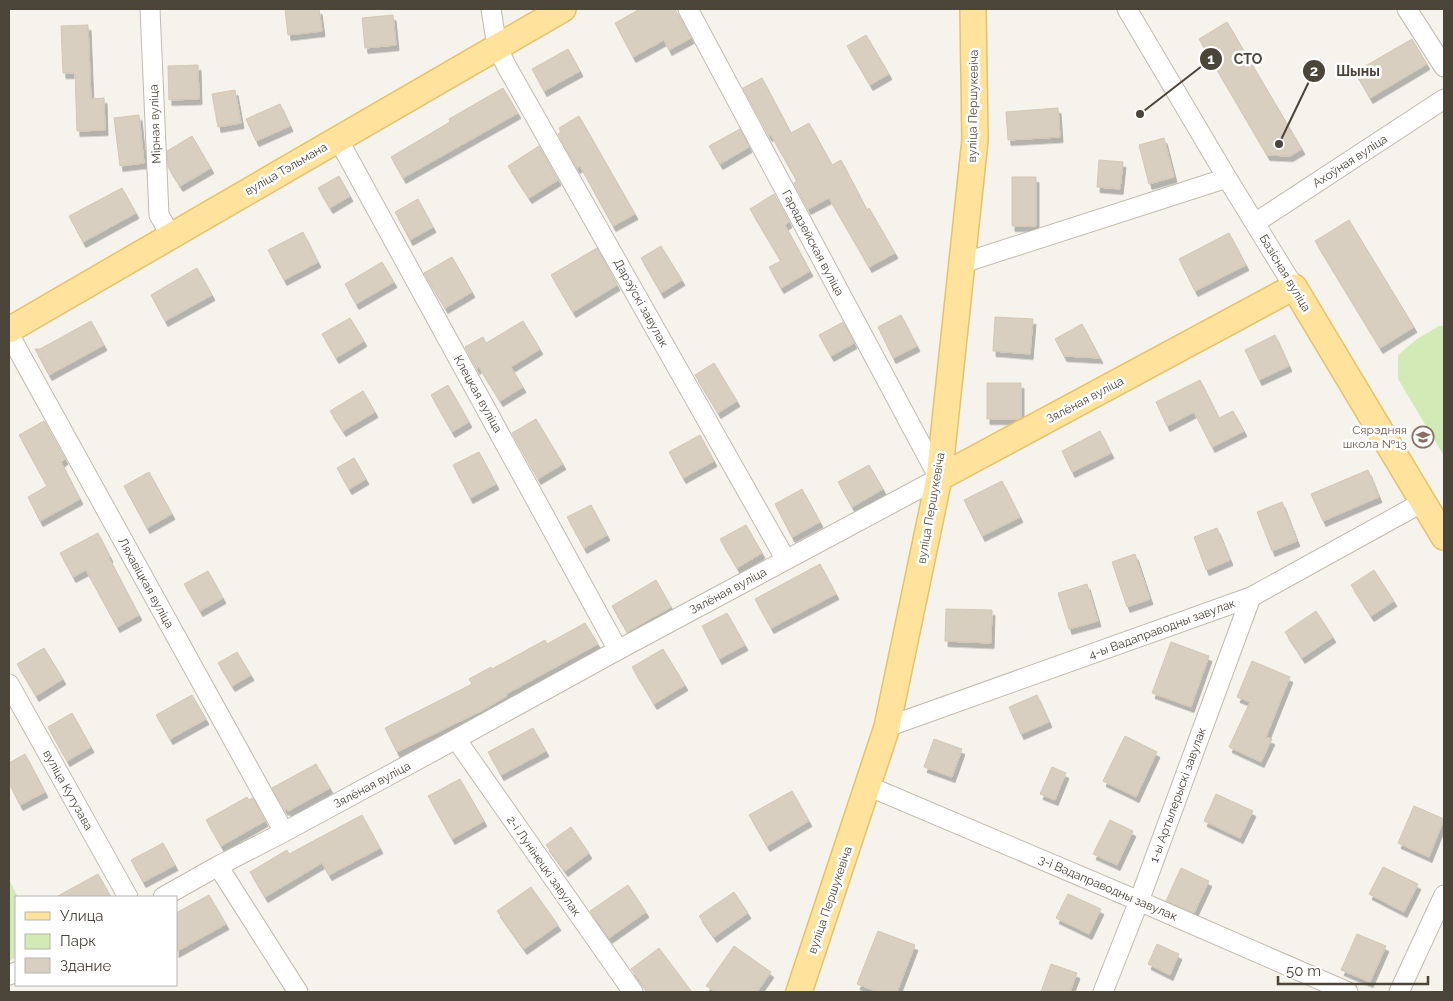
<svg xmlns="http://www.w3.org/2000/svg" width="1453" height="1001" viewBox="0 0 1453 1001" font-family="Raleway,sans-serif">
	<style>
		.green { fill: #d2eab5 }
		.building { fill: #d8cfc1; stroke: #d3c7b4; filter: url(#shadow) }
		.lines { fill: none; stroke-linecap: round; stroke-linejoin: round }
		.minor-casing { stroke: #c2bbae; stroke-width: 21 }
		.major-casing { stroke: #e6c16a; stroke-width: 28 }
		.minor { stroke: #fff; stroke-width: 19 }
		.major { stroke: #ffe39c; stroke-width: 25 }
		.labels { text-anchor: middle; dominant-baseline: central; stroke-width: 5; stroke-linejoin: round; paint-order: stroke }
		.street-label { font-size: 12px; fill: #4b4439; stroke: #fff }
		.education-label { font-size: 12px; fill: #785e54; stroke: #fff; text-anchor: end }
		.leader { fill: none; stroke: #4b4439; stroke-width: 2 }
		.callout-dot { fill: #4b4439; stroke: #fff; stroke-width: 2 }
		.mark-label { font-size: 15px; text-anchor: middle; font-weight: bold; fill: #fff }
		.callout-label { font-size: 14px; text-anchor: middle; font-weight: bold; fill: #4b4439; stroke: #fff; stroke-width: 5; stroke-linejoin: round; paint-order: stroke }
	</style>
	<defs>
		<filter id="shadow"><feDropShadow dx="3" dy="5.5" stdDeviation="0" flood-color="#0004"/></filter>
	</defs>
	<rect width="100%" height="100%" fill="#f6f3ec"/>
	<!-- green -->
	<path class="green" d="M1439,326H1444V456L1398,379V355L1417,339Z
		M9,880L18,897H16V957L9,961Z"/>
	<!-- building -->
	<path class="building" d="M285,9H319L322,31L288,35Z
		M640,9H675L691,38L669,50L664,40L633,57L615,23Z
		M393,15L396,45L365,48L362,18Z
		M1227,22L1302,149L1290,156L1267,155L1199,39Z
		M88,25L91,99L104,98L105,130L77,131L75,73H63L61,26Z
		M866,35L889,74L870,85L847,46Z
		M1412,39L1427,64L1370,98L1355,72Z
		M568,49L580,71L544,91L532,69Z
		M198,65L199,99L169,100L168,66Z
		M762,78L791,133L809,123L832,165L841,160L867,210L869,208L895,253L869,267L829,198L808,209L794,183L797,181L771,135L769,136L743,88Z
		M503,88L518,113L403,178L391,157L450,122L449,119Z
		M235,90L241,123L218,127L212,94Z
		M280,104L290,126L256,141L246,119Z
		M1058,108L1060,137L1008,140L1006,112Z
		M139,115L144,163L120,166L114,118Z
		M579,116L635,214L613,226L580,166L577,168L558,134L561,132L559,128Z
		M740,129L749,147L720,164L709,146Z
		M192,136L211,168L180,186L168,167L167,151Z
		M1164,138L1174,177L1149,184L1139,145Z
		M539,146L558,180L529,198L508,166Z
		M1099,160L1123,162L1120,189L1097,187Z
		M339,176L350,196L330,208L318,188Z
		M1012,177H1036V226H1012Z
		M122,188L136,213L83,242L69,216Z
		M774,194L789,222L785,225L810,271L781,288L769,267L781,261L750,209Z
		M418,199L433,227L410,240L395,212Z
		M1349,220L1414,327L1380,348L1315,241Z
		M303,232L318,262L284,280L268,250Z
		M1229,233L1246,265L1195,291L1179,259Z
		M661,246L682,280L661,293L641,258Z
		M597,248L617,285L573,312L551,275Z
		M452,257L472,292L445,308L424,273Z
		M382,262L394,282L356,304L345,284Z
		M197,268L212,295L165,321L151,295Z
		M901,315L917,346L893,358L878,327Z
		M995,317L1033,319L1030,354L993,351Z
		M350,318L364,341L336,358L322,334Z
		M91,321L104,345L49,375L35,349H40Z
		M523,321L540,349L511,367L523,387L500,401L479,367L477,369L465,347L483,337L486,343Z
		M843,322L854,343L831,356L819,335Z
		M1082,324L1100,358L1064,356L1055,339Z
		M1275,335L1289,366L1259,380L1245,350Z
		M714,363L737,401L718,413L695,375Z
		M1200,380L1219,418L1233,411L1244,431L1212,447L1194,412L1167,426L1156,402Z
		M987,383H1021V418L1018,419H987Z
		M448,385L469,422L452,432L431,395Z
		M363,391L375,412L343,431L330,411Z
		M536,419L563,464L538,479L512,433Z
		M44,421L65,459L61,462L80,499L40,521L28,497L47,486L19,435Z
		M1100,431L1111,453L1072,472L1062,451Z
		M700,435L714,461L683,478L669,452Z
		M479,452L496,484L470,498L453,465Z
		M354,458L366,479L349,489L337,468Z
		M869,465L883,489L852,507L838,482Z
		M1368,470L1379,497L1323,521L1311,494Z
		M149,472L172,514L147,528L124,486Z
		M1002,481L1020,517L982,536L964,500Z
		M802,489L820,522L792,537L775,504Z
		M1282,502L1297,541L1272,551L1257,512Z
		M591,505L607,535L584,548L567,517Z
		M746,525L762,553L737,568L720,539Z
		M1217,528L1230,560L1206,570L1194,537Z
		M98,533L110,557L109,558L139,615L117,627L86,570L73,577L60,553Z
		M1135,554L1150,599L1127,607L1112,562Z
		M820,564L836,594L771,628L755,599Z
		M1374,570L1394,601L1371,616L1351,585Z
		M208,571L223,598L200,611L184,584Z
		M656,580L671,607L627,632L612,606Z
		M1087,584L1098,621L1069,629L1058,593Z
		M946,609L992,610L991,643L945,641Z
		M1316,611L1333,637L1302,658L1285,632Z
		M727,613L745,645L719,659L702,626Z
		M585,623L598,644L506,694L507,696L481,711L397,752L385,728L472,684L469,679L491,667L492,669L545,640L547,644Z
		M1171,642L1209,656L1191,707L1152,693Z
		M44,648L63,679L36,696L17,664Z
		M663,649L685,685L654,704L632,667Z
		M237,652L251,675L232,686L218,663Z
		M1252,661L1290,677L1266,737L1272,739L1261,762L1229,747L1250,702L1237,697Z
		M192,695L206,719L170,739L156,715Z
		M1037,695L1049,722L1021,734L1009,707Z
		M72,713L91,747L67,761L48,727Z
		M533,728L546,751L501,775L488,752Z
		M1125,736L1157,752L1136,797L1103,781Z
		M934,739L962,749L952,777L924,767Z
		M25,754L45,792L20,805L9,783V763Z
		M316,764L330,788L288,811L287,809L285,810L272,788Z
		M1052,767L1066,773L1055,800L1040,794Z
		M460,779L484,821L452,839L428,796Z
		M792,791L809,821L767,846L749,815Z
		M1216,794L1253,811L1240,838L1204,821Z
		M247,797L249,800L253,798L265,821L221,846L206,820Z
		M1414,806L1444,819L1429,857L1398,843Z
		M362,815L380,848L329,875L322,863L265,897L250,872L287,850L289,854Z
		M1110,820L1133,831L1117,865L1093,854Z
		M571,827L589,853L565,871L546,845Z
		M163,843L175,865L143,882L131,860Z
		M1383,867L1418,884L1404,912L1369,894Z
		M1181,868L1209,881L1194,913L1166,901Z
		M98,874L111,897H56Z
		M628,885L646,912L609,938L590,911Z
		M531,887L558,925L524,949L497,911Z
		M734,892L748,913L714,937L699,916Z
		M1068,894L1101,909L1089,934L1056,918Z
		M209,895L226,924L176,952V913Z
		M878,931L915,945L897,992H878L857,984Z
		M1357,934L1386,946L1370,982L1341,970Z
		M1157,944L1179,954L1170,975L1148,964Z
		M734,946L771,972L757,992H716L706,986Z
		M659,948L692,992H648L631,969Z
		M1051,964L1077,973L1070,992H1041Z"/>
	<g class="lines">
		<!-- minor casing -->
		<g class="minor-casing">
			<path id="minor" d="M150,9L159,215L171,236
				M491,9L497,47L507,67L786,560
				M1127,9L1227,178L1294,287
				M1407,9L1444,67
				M338,139L618,650
				M1255,223L1444,99
				M963,263L1227,178
				M9,334L284,832
				M9,684L128,897
				M887,727L1251,597L1423,502
				M456,739L633,992
				M868,786L1139,901L1348,992
				M218,866L298,992
				M163,897L218,866L284,832L456,739L618,650L939,478L688,9
				M9,975L16,972
				M1103,992L1139,901L1251,597
				M1399,992L1444,895"/>
		</g>
		<!-- major casing -->
		<g class="major-casing">
			<path id="major" d="M9,330L563,9
				M939,478L1294,287L1444,537
				M799,992L887,727L939,478L975,140L973,9"/>
		</g>
		<!-- minor -->
		<use href="#minor" class="minor"/>
		<!-- major -->
		<use href="#major" class="major"/>
	</g>
	<!-- icons -->
	<defs>
		<g id="school-ring" transform="scale(1.125)"><circle r="9.5" fill="#fff" stroke="#8d6e63" stroke-width="1.5"/><path d="M0-5L7-2L0 1L-7-2ZM-4 1L0 2.5L4 1V4Q0 6-4 4Z" fill="#8d6e63"/></g>
	</defs>
	<g fill-rule="evenodd">
		<use href="#school-ring" x="1423" y="437"/>
	</g>
	<g class="labels">
		<!-- street labels -->
		<g class="street-label">
			<text transform="translate(973 106) rotate(-89)">вуліца Першукевіча</text>
			<text transform="translate(155 124) rotate(-92)">Мірная вуліца</text>
			<text transform="translate(1350 161) rotate(-33)">Ахоўная вуліца</text>
			<text transform="translate(286 169) rotate(-30)">вуліца Тэльмана</text>
			<text transform="translate(813 243) rotate(62)">Гарадзейская вуліца</text>
			<text transform="translate(1285 273) rotate(59)">Базісная вуліца</text>
			<text transform="translate(641 303) rotate(61)">Дарэўскі завулак</text>
			<text transform="translate(478 394) rotate(61)">Клецкая вуліца</text>
			<text transform="translate(1085 400) rotate(-28)">Зялёная вуліца</text>
			<text transform="translate(931 508) rotate(-80)">вуліца Першукевіча</text>
			<text transform="translate(146 583) rotate(61)">Ляхавіцкая вуліца</text>
			<text transform="translate(728 591) rotate(-28)">Зялёная вуліца</text>
			<text transform="translate(1162 629) rotate(-20)">4-ы Вадаправодны завулак</text>
			<text transform="translate(372 785) rotate(-28)">Зялёная вуліца</text>
			<text transform="translate(68 790) rotate(61)">вуліца Кутузава</text>
			<text transform="translate(1178 795) rotate(-70)">1-ы Артылерыскі завулак</text>
			<text transform="translate(544 866) rotate(55)">2-і Лунінецкі завулак</text>
			<text transform="translate(1108 888) rotate(23)">3-і Вадаправодны завулак</text>
			<text transform="translate(830 900) rotate(-71)">вуліца Першукевіча</text>
		</g>
		<!-- education labels -->
		<g class="education-label">
			<text x="1407" y="430">Сярэдняя<tspan x="1407" dy="14">школа №13</tspan></text>
		</g>
	</g>
	<!-- callouts -->
	<path class="leader" d="M1140 114L1211 59M1279 144L1314 71"/>
	<g class="callout-dot">
		<circle cx="1140" cy="114" r="5"/>
		<circle cx="1279" cy="144" r="5"/>
		<circle cx="1211" cy="59" r="12"/>
		<circle cx="1314" cy="71" r="12"/>
	</g>
	<g class="mark-label">
		<text x="1211" y="64">1</text>
		<text x="1314" y="76">2</text>
	</g>
	<g class="callout-label">
		<text x="1248" y="64">СТО</text>
		<text x="1358" y="76">Шыны</text>
	</g>
	<!-- border -->
	<rect width="1453" height="1001" fill="none" stroke="#4b4439" stroke-width="20"/>
	<!-- legend -->
	<rect x="15" y="896" width="162" height="90" fill="#ffffff" stroke="#b7b4b0"/>
	<rect x="25" y="912" width="25" height="8" fill="#ffe39c" stroke="#b7b4b0"/>
	<text x="60" y="921" font-size="15" fill="#4b4439">Улица</text>
	<rect x="25" y="934" width="25" height="15" fill="#d2eab5" stroke="#b7b4b0"/>
	<text x="60" y="946" font-size="15" fill="#4b4439">Парк</text>
	<rect x="25" y="958" width="25" height="15" fill="#d8cfc1" stroke="#b7b4b0"/>
	<text x="60" y="971" font-size="15" fill="#4b4439">Здание</text>
	<!-- scale -->
	<path d="M1278 976v8h150v-8" fill="none" stroke="#4b4439" stroke-width="2.5"/>
	<text x="1286" y="976" font-size="15" fill="#4b4439" stroke="#ffffff" stroke-width="4" paint-order="stroke">50 m</text>
</svg>
